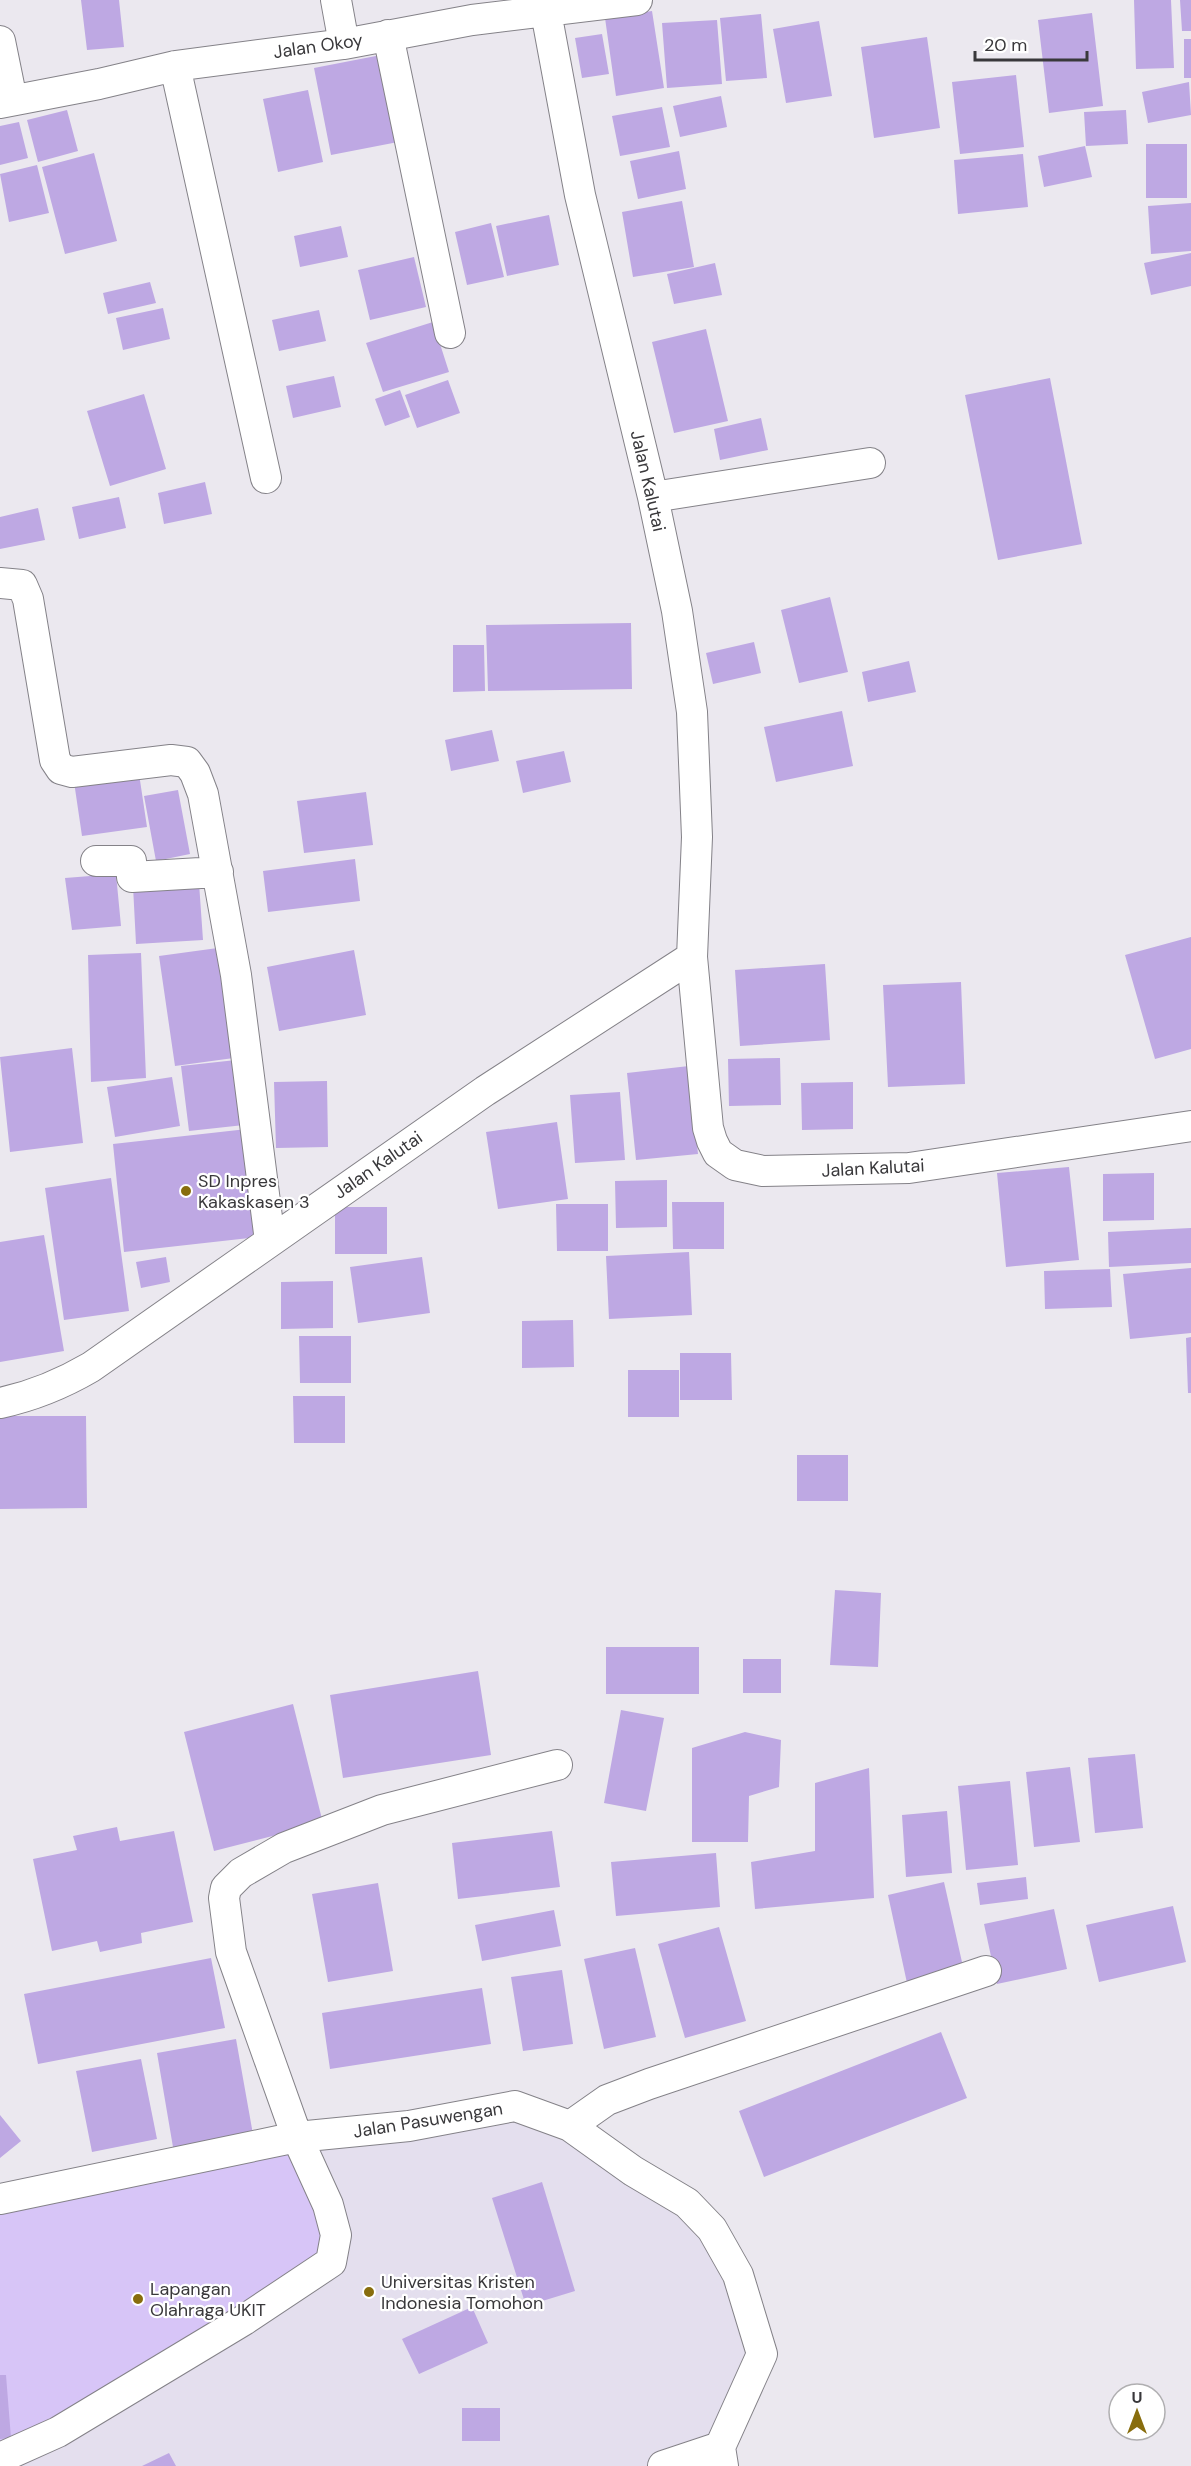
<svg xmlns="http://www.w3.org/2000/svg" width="1191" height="2466" viewBox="0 0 1191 2466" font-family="'DM Sans',sans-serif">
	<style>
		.built { fill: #e4dfee }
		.green { fill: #d7c5f7 }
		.building { fill: #bea8e3 }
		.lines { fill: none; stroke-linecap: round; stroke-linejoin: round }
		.street-casing { stroke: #848288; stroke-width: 32 }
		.street { stroke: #fff; stroke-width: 30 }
		.poi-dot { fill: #886d0d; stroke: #fff; stroke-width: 2 }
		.labels { text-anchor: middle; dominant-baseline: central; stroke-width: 4.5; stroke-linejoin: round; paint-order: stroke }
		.street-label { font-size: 18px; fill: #39383b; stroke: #fff }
		.poi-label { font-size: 18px; fill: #39383b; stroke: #fff; text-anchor: start }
	</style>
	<rect width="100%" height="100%" fill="#ebe8ef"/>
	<!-- built -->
	<path class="built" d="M515,2106L687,2203L762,2354L723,2466H0V2199Z"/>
	<!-- green -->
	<path class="green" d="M297,2137L331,2262L0,2458V2199Z"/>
	<!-- building -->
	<path class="building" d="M81,0H119L124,47L87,50Z
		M1134,0H1171L1174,68L1136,69Z
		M1180,0H1191V31H1182Z
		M652,11L664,88L616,96L605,18Z
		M1092,13L1103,106L1049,113L1038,20Z
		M761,14L767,78L726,81L720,18Z
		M717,20L722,84L667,88L662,23Z
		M819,21L832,96L786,103L773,29Z
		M602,34L609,74L582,78L575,38Z
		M927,37L940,128L874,138L861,47Z
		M1184,39H1191V78H1184Z
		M381,55L398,142L331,155L314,68Z
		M1016,75L1024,147L960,154L952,82Z
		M1189,82L1191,115L1148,123L1142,92Z
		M308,90L323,162L278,172L263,99Z
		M721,96L727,127L680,137L673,106Z
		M662,107L670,147L620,156L612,116Z
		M67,110L78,151L38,162L27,120Z
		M1126,110L1128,144L1086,146L1084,112Z
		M19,122L28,158L0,165V126Z
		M1146,144H1187V198H1146Z
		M1085,146L1092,177L1044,187L1038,156Z
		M679,151L686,189L638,199L630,161Z
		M94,153L117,241L65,254L42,167Z
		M1023,154L1028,207L958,214L954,160Z
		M37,165L49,213L9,222L0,174Z
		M682,201L694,267L633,277L622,212Z
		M1191,203V251L1151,254L1148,206Z
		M549,215L559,265L507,276L496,226Z
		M491,223L504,277L467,285L455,232Z
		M341,226L348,257L300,267L294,236Z
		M1191,253V286L1151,295L1144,263Z
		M414,257L426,307L370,320L358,270Z
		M715,263L722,295L674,304L667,274Z
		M150,282L156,303L108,314L103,293Z
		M163,308L170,339L123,350L116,318Z
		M319,310L326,341L279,351L272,320Z
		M433,322L449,372L383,392L366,343Z
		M706,329L728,421L674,433L652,342Z
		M334,376L341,407L293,418L286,386Z
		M1050,378L1082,544L998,560L965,395Z
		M448,380L460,413L417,428L405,395Z
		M400,390L410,417L385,426L375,399Z
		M144,394L166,469L110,486L87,411Z
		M761,418L768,450L720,460L714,429Z
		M205,482L212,514L164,524L158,493Z
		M119,497L126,528L79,539L72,507Z
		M38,508L45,540L0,549V517Z
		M830,597L848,672L799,683L781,610Z
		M631,623L632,689L488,691L486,625Z
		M754,642L761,673L713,684L706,653Z
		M453,645H484L485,691L453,692Z
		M909,661L916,692L868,702L862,672Z
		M842,711L853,766L776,782L764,727Z
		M492,730L499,761L451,771L445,740Z
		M564,751L571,782L523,793L516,761Z
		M138,767L147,827L82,836L73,775Z
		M178,790L190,854L156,861L144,796Z
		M366,792L373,845L304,853L297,801Z
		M355,859L360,901L268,912L263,871Z
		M116,874L121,926L72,930L65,878Z
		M199,883L203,940L136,944L133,886Z
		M1191,937V1049L1155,1059L1125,955Z
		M225,947L241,1057L175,1066L159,956Z
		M354,950L366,1015L279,1031L267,967Z
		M141,953L146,1078L91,1082L88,955Z
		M825,964L830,1040L740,1046L735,970Z
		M961,982L965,1084L888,1087L883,985Z
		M72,1048L83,1143L10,1152L0,1057Z
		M780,1058L781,1105L729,1106L728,1059Z
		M236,1060L244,1125L189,1131L181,1066Z
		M689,1066L698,1154L636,1160L627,1073Z
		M172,1077L180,1126L115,1137L107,1087Z
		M327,1081L328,1147L276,1148L274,1082Z
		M853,1082V1129L802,1130L801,1083Z
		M620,1092L625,1160L575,1163L570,1095Z
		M557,1122L568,1199L498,1209L486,1132Z
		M247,1129L259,1237L124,1252L113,1144Z
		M1069,1167L1079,1260L1006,1267L997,1173Z
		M1154,1173V1220L1103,1221V1174Z
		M111,1178L129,1311L64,1320L45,1188Z
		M667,1180V1227L616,1228L615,1181Z
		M672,1202H724V1249H673Z
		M556,1204H608V1251H557Z
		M335,1207H387V1254H335Z
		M1191,1228V1263L1109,1267L1108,1232Z
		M44,1235L64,1351L0,1362V1242Z
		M689,1252L692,1315L609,1319L606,1256Z
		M166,1257L170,1282L141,1288L136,1262Z
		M422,1257L430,1313L358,1323L350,1267Z
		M1191,1268V1333L1130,1339L1123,1274Z
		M1110,1269L1112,1307L1045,1309L1044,1271Z
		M333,1281V1328L281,1329V1282Z
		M573,1320L574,1367L522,1368V1321Z
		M299,1336H351V1383H300Z
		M1191,1337V1393H1188L1186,1338Z
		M680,1353H731L732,1400H680Z
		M628,1370H679V1417H628Z
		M293,1396H345V1443H294Z
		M0,1416H86L87,1508L0,1509Z
		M797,1455H848V1501H797Z
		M835,1590L881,1593L878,1667L830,1665Z
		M606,1647H699V1694H606Z
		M743,1659H781V1693H743Z
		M478,1671L491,1755L343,1778L330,1695Z
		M293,1704L323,1823L214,1851L184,1732Z
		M621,1710L664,1718L646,1811L604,1803Z
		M745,1732L781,1740L779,1787L749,1796L748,1842H692V1748Z
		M1135,1754L1143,1828L1095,1833L1088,1758Z
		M1070,1767L1080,1842L1034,1847L1026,1772Z
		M869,1768L874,1898L755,1909L751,1862L815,1851V1783Z
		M1010,1781L1018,1865L966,1870L958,1786Z
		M947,1811L952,1873L906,1877L902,1815Z
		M117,1827L120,1841L174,1831L193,1922L141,1933L142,1943L100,1952L97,1941L52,1951L33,1859L77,1850L73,1836Z
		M552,1831L560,1887L458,1899L452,1843Z
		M716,1853L720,1907L616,1916L611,1862Z
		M1026,1877L1028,1899L980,1905L977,1883Z
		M944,1882L964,1971L907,1983L888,1895Z
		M378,1883L393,1971L328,1982L312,1894Z
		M1173,1906L1186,1962L1099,1982L1086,1925Z
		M1054,1909L1067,1969L997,1984L984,1924Z
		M554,1910L561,1946L482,1961L475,1925Z
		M719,1927L746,2021L685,2038L658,1944Z
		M635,1948L656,2037L604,2049L584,1959Z
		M211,1958L225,2028L38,2064L24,1994Z
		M562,1970L573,2044L523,2051L511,1977Z
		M482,1988L491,2044L330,2069L322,2013Z
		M941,2032L967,2098L764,2177L739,2111Z
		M236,2039L254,2140L174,2153L157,2053Z
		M141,2059L157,2139L92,2152L76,2071Z
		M0,2115L21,2141L0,2158Z
		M542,2182L575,2291L526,2306L492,2198Z
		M472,2307L488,2343L419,2374L402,2339Z
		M0,2375H6L11,2438L0,2439Z
		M462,2408H500V2441H462Z
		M169,2453L176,2466H142Z"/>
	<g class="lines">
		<!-- street casing -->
		<g class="street-casing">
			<path id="street" d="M336,0L344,44
				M546,12L580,195L653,497L677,611L692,712L697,837L692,957L708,1128L712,1141L718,1153L735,1165L763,1171L909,1168L1191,1126
				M388,35L450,333
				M0,41L12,100
				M175,66L266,478
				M0,103L99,84L175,66L344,44L472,20L637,0
				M653,497L870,463
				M0,583L22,585L28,599L55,760L61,769L72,772L171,760L187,762L195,773L203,794L236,975L270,1241
				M96,861H131L132,877L218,872
				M0,1403C33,1396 62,1384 91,1367L485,1091L692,957
				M570,2126L607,2100L649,2084L986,1971
				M0,2199L297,2137L409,2126L515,2106L570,2126L633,2171L687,2203L712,2229L738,2275L762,2354L720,2447L723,2466
				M0,2458L58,2432L244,2320L331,2262L336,2235L328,2205L297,2137L231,1952L224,1898L226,1888L241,1873L284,1848L382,1810L557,1765
				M663,2466L720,2447"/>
		</g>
		<!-- street -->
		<use href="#street" class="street"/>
	</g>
	<!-- markers -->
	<g class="poi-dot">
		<circle cx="186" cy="1191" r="6"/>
		<circle cx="369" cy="2292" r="6"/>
		<circle cx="138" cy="2299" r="6"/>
	</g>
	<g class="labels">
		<!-- street labels -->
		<g class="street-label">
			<text transform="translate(318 46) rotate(-8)">Jalan Okoy</text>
			<text transform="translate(648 481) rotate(77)">Jalan Kalutai</text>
			<text transform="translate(378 1165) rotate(-35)">Jalan Kalutai</text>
			<text transform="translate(873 1168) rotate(-3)">Jalan Kalutai</text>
			<text transform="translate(428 2120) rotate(-9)">Jalan Pasuwengan</text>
		</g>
		<!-- poi labels -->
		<g class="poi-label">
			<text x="198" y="1181">SD Inpres<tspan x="198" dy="21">Kakaskasen 3</tspan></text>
			<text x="381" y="2282">Universitas Kristen<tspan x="381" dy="21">Indonesia Tomohon</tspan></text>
			<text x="150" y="2289">Lapangan<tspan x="150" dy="21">Olahraga UKIT</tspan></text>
		</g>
	</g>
	<!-- north arrow -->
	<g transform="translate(1137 2412)"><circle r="28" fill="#ffffff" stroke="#b0afb1" stroke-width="1.5"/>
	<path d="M0-4.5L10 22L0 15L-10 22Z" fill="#886d0d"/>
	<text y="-9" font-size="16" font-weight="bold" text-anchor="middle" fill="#39383b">U</text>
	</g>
	<!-- scale -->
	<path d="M975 51v9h112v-9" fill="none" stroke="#39383b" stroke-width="3"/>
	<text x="984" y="51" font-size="18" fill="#39383b" stroke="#ffffff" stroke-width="4.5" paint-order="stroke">20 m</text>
</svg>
